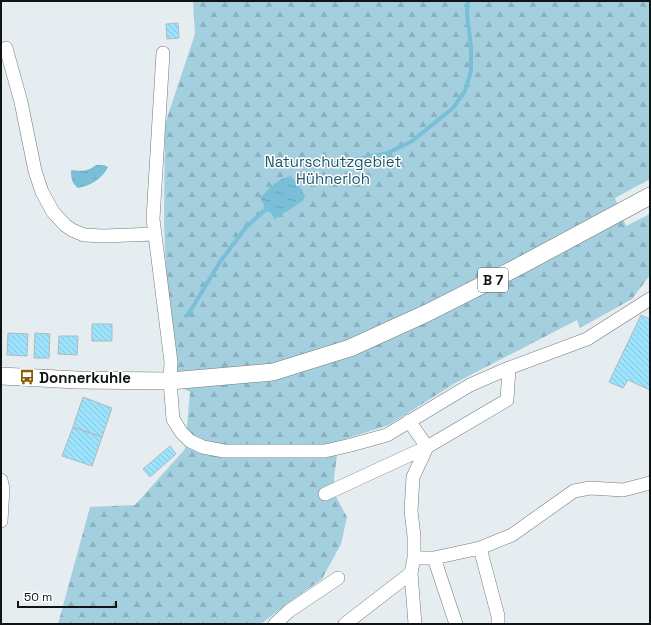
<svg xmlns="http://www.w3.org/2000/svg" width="651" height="625" viewBox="0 0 651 625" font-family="'Space Grotesk',sans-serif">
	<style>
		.forest { fill: url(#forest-firs) }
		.water { fill: url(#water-ripples) }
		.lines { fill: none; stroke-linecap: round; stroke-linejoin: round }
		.stream { stroke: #78bfd7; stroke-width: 4 }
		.building { fill: url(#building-back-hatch); stroke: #b1b9bc }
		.minor-casing { stroke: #737a7d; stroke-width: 14 }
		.major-casing { stroke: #737a7d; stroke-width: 18 }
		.minor { stroke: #fff; stroke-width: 13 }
		.major { stroke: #fff; stroke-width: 17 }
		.labels { text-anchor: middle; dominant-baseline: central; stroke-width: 3; stroke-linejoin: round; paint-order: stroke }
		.shield { fill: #fff; stroke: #585a5b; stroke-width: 1 }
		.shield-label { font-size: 14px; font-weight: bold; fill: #111415 }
		.park-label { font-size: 15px; fill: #1b5667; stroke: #fff }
		.poi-label { font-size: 15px; font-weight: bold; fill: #111415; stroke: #fff; text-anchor: start }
	</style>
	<defs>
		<pattern id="forest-firs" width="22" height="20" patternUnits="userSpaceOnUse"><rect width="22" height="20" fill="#a4cfde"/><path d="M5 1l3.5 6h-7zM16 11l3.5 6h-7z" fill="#8cb1be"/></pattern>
		<pattern id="water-ripples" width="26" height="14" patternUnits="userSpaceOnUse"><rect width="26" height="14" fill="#78bfd7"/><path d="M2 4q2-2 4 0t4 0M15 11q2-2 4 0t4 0" fill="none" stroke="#67a3b8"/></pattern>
		<pattern id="building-back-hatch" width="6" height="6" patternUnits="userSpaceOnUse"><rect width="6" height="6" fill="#9ce4fd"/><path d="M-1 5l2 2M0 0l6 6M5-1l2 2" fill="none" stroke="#85c3d8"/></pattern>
	</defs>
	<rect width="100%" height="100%" fill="#e5edf1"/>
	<!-- forest -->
	<path class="forest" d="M193,1H650V179L615,198L626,226L650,214V275L632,299L580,328L577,320L457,382L389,425L339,441L334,478L335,495L347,517L341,544L322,579L284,606L261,624H58L90,507L135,505L185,449L190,392L170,381L164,223L165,124L195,34Z"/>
	<!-- water -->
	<path class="water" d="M96,165H104L108,167C103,178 90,186 78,188C72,183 71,179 71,170C82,171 87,172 96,165Z
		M291,176L302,190L304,200L275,219L270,212L264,211V205L260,198C269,189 278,178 291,176Z"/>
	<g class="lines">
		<!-- stream -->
		<path class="stream" d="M323,166L388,153L412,141L453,108L465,91L471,71V47L467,14L468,1
			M186,316L189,313L220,262L247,226L264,211"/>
	</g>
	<!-- building -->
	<path class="building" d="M178,23L179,38L167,39L166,24Z
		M641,315L650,319V390L628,380L623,388L609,382Z
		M92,324H112V341H92Z
		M8,333L28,334L27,356L7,355Z
		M35,333L50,334L49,358H34Z
		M59,336H78L77,355L58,354Z
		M83,397L112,408L102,437L73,427Z
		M73,427L102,437L92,466L62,456Z
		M170,446L176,454L150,477L143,469Z"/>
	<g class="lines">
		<!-- minor casing -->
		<g class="minor-casing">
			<path id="minor" d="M6,48L21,102L35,171L42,192L53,212L65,225L72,230L84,235L103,236L155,234
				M163,53L153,219L171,362L170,381L173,419L181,432L190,441L203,447L224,451H325L351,445L387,435L470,385L509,368L587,339L650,299
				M1,480L3,489L1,521
				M325,494L427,447L409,421
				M480,548L498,616V624
				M414,558H434L480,548L512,535L574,491L590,488L623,490L650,483
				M434,558L456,624
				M275,624L289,611L338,578
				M345,624L411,573
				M415,624L411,573L414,558V536L411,511L413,477L427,447L507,400L509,368"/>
		</g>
		<!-- major casing -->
		<g class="major-casing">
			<path id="major" d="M1,376L77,380L170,381L273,372L350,348L427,313L514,269L650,196"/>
		</g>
		<!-- minor -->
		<use href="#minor" class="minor"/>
		<!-- major -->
		<use href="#major" class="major"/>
	</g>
	<!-- icons -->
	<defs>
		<g id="bus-bare" transform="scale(1.2)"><path d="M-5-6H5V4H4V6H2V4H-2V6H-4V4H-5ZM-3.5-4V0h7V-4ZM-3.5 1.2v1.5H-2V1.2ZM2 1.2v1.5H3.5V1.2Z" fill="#8c5a04" stroke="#fff" stroke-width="2.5" paint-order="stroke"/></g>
	</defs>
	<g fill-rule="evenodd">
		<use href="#bus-bare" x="27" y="377"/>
	</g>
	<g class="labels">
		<!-- shield labels -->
		<rect class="shield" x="478" y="268" width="30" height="24" rx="3"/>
		<g class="shield-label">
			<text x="493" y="280">B 7</text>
		</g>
		<!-- park labels -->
		<g class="park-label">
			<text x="333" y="161">Naturschutzgebiet<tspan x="333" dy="17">Hühnerloh</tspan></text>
		</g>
		<!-- poi labels -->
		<g class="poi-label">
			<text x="39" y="377">Donnerkuhle</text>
		</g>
	</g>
	<!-- border -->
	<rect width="651" height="625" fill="none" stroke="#111415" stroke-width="4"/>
	<!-- scale -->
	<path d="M18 601v6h98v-6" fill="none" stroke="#111415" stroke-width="2"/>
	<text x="24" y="601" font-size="12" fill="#111415" stroke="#ffffff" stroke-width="3" paint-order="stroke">50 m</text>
</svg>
